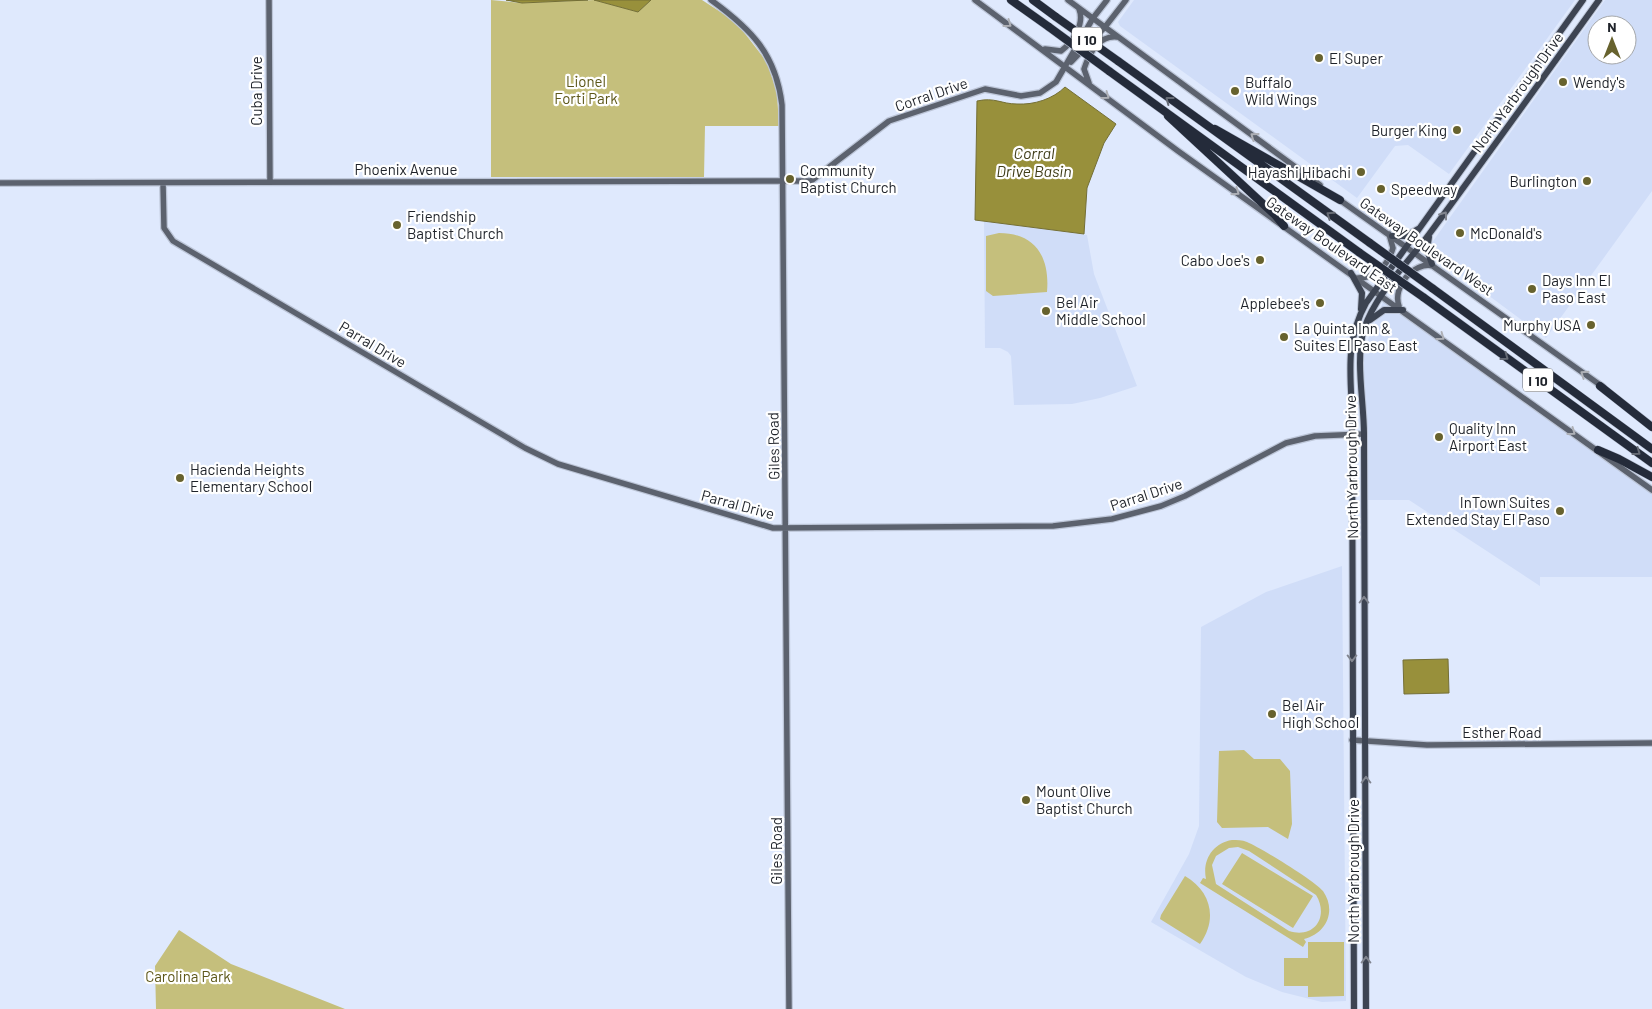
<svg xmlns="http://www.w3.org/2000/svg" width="1652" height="1009" viewBox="0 0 1652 1009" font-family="Barlow,sans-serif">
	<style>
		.built { fill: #d0ddf8; fill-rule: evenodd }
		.green { fill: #c5bf7c; fill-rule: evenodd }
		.water { fill: #98903b; stroke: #746f36 }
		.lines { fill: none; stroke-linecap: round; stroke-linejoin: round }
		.secondary-casing { stroke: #bcc5d7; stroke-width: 8 }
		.primary-casing { stroke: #bcc5d7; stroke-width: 8 }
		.highway-casing { stroke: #bcc5d7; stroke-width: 9 }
		.secondary { stroke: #5c626e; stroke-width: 5.5 }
		.primary { stroke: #3d4452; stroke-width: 6 }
		.highway { stroke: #242b3a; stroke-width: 8 }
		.highway-bridge-casing { stroke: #bcc5d7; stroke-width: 9; stroke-linecap: butt }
		.highway-bridge { stroke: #242b3a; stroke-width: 8 }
		.oneway { stroke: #aeb0b6 }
		.oneway2 { stroke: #666b75 }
		.oneway3 { stroke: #81858f }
		.poi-dot { fill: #67622e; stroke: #fff; stroke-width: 2 }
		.labels { text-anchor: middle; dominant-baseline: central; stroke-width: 4.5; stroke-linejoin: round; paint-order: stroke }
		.shield { fill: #fff; stroke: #62656a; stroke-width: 1 }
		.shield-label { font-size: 14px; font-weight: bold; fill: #1f232a }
		.poi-label { font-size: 15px; fill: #1f232a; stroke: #fff; text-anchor: start }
		.park-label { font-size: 15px; fill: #5d5719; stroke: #fff }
		.street-label { font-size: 15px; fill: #1f232a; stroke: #fff }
		.water-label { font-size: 16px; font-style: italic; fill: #413e19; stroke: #fff }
	</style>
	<rect width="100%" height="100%" fill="#dfe9fd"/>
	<!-- built -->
	<path class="built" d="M1134,0H1575L1449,174L1408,145L1395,146L1357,198L1120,26L1118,22Z
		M1605,0H1652V191L1546,338L1434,255L1431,244ZM1597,25H1627V55H1597Z
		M984,221L1087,235L1094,274L1137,386L1100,398L1072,404L1014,405L1011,356L1008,352L1000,348H985Z
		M1383,302L1652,494V577H1540V586L1409,500H1366L1363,362L1366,345Z
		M1342,566L1346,1001L1322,1002L1282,992L1246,977L1151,922L1189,854L1199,826L1201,627L1266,592Z"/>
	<!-- green -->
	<path class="green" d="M491,0L522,3L594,0L638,12L651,0H702L736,22L767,62L777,93L779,126H705L704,177H491Z
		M999,233C1036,233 1050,258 1047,292L993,296L986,291V236Z
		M1244,750L1254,759H1280L1290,771L1292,824L1288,839L1268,827L1222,828L1217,822L1219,751Z
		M1232,840C1237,840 1242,840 1247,842C1261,848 1315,881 1323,891C1337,911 1326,934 1304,939L1306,942L1303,947L1200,883L1203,878L1206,879C1202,860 1213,843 1232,840ZM1238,847L1249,851L1316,895C1329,916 1315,939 1289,931L1216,884L1212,865L1216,856L1229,848Z
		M1242,853L1313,896L1293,928L1222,884Z
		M1185,876C1211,891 1218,919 1200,944L1160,919L1161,915Z
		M179,930L231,964L345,1009H156L155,966Z
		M1308,942H1344V996L1308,997V986H1284V958H1308Z"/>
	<!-- water -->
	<path class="water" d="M506,0H588L522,3Z
		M594,0H651L638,12Z
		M1065,87L1116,124L1104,143L1087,188L1084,234L975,220L977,101C995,97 1001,104 1017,104C1034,105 1053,99 1065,87Z
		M1448,659L1449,693L1404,694L1403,660Z"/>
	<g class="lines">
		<!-- secondary casing -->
		<g class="secondary-casing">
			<path id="secondary" d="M269,0L270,182
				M711,0C751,29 776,54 782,105L789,1009
				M975,0L1178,151L1652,490
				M1068,0L1320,185
				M1045,49L1061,51C1073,42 1085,24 1079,9
				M1071,62L1105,27L1126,0
				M1089,83L1084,69C1089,54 1099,35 1117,37
				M0,183L811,181L889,121L985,89L1021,96L1040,93L1056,82L1093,18L1107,0
				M163,183L164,228L173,241L525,448L558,464L773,528L1053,526L1112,519L1161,506L1185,496L1286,443L1315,436L1364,434
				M1337,198L1603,387
				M1358,278C1376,278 1388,265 1393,248L1389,234
				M1399,306C1392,287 1414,261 1433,266
				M1352,740L1427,745L1652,743"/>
		</g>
		<!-- primary casing -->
		<g class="primary-casing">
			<path id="primary" d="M1392,236H1406L1418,229
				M1429,237L1427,250L1432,264
				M1351,273L1362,293L1361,309
				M1370,320L1384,310H1403
				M1354,1009L1352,410C1350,372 1346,339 1366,303L1583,0
				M1366,1009L1364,434C1364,402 1355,360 1364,329C1376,293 1408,263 1430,233C1487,156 1543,78 1599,0"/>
		</g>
		<!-- highway casing -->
		<g class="highway-casing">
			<path id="highway" d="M1011,0L1049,27
				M1033,0L1056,17
				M1118,61L1370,243
				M1109,71L1360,253
				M1168,116L1275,215L1284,226
				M1215,129L1340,200
				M1432,288L1652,449
				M1423,297L1652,463
				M1600,386L1652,427
				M1598,450L1619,459L1652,477"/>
		</g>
		<!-- secondary -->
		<use href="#secondary" class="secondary"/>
		<!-- primary -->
		<use href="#primary" class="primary"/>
		<!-- highway -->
		<use href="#highway" class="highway"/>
		<!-- highway-bridge casing -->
		<g class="highway-bridge-casing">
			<path id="highway-bridge" d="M1056,17L1118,61
				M1049,27L1109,71
				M1370,243L1432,288
				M1360,253L1423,297"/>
		</g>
		<!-- highway-bridge -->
		<use href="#highway-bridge" class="highway-bridge"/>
	</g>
	<!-- one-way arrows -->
	<defs><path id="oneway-chevron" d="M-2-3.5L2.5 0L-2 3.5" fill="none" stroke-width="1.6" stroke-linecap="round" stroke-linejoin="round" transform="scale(1.25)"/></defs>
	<g class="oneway">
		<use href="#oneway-chevron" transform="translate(1008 24) rotate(36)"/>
		<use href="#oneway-chevron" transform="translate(1106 96) rotate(36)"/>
		<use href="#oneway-chevron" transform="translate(1254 136) rotate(-144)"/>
		<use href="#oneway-chevron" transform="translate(1236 192) rotate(35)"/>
		<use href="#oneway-chevron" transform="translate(1441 337) rotate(36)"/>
		<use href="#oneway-chevron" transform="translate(1584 374) rotate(-145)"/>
		<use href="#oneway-chevron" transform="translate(1572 432) rotate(36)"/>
	</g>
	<g class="oneway2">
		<use href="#oneway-chevron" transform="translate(1169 100) rotate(-143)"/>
		<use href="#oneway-chevron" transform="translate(1330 215) rotate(-145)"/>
		<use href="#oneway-chevron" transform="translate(1505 357) rotate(36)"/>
		<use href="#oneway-chevron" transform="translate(1637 452) rotate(36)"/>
	</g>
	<g class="oneway3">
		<use href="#oneway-chevron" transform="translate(1444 215) rotate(-54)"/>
		<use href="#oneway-chevron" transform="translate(1364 600) rotate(-90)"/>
		<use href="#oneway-chevron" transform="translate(1352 658) rotate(90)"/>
		<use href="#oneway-chevron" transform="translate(1366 780) rotate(-90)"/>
		<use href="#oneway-chevron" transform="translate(1366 960) rotate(-90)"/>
	</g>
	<!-- markers -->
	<g class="poi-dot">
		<circle cx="1319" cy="58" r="5"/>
		<circle cx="1563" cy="82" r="5"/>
		<circle cx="1235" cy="91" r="5"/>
		<circle cx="1457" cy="130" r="5"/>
		<circle cx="1361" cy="172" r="5"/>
		<circle cx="790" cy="179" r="5"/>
		<circle cx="1587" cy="181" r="5"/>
		<circle cx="1381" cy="189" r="5"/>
		<circle cx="397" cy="225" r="5"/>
		<circle cx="1460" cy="233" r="5"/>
		<circle cx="1260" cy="260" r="5"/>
		<circle cx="1532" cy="289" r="5"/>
		<circle cx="1320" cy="303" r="5"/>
		<circle cx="1046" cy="311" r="5"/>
		<circle cx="1591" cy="325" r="5"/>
		<circle cx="1284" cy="337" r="5"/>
		<circle cx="1439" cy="437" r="5"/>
		<circle cx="180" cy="478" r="5"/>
		<circle cx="1560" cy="511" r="5"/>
		<circle cx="1272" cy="714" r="5"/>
		<circle cx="1026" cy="800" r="5"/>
	</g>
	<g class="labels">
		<!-- shield labels -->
		<g class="shield">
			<rect x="1072" y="27.5" width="30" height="23" rx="4"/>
			<rect x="1523" y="368.5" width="30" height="23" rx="4"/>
		</g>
		<g class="shield-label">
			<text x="1087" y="39">I 10</text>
			<text x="1538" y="380">I 10</text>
		</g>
		<!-- poi labels -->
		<g class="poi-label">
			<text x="1329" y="58">El Super</text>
			<text x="1245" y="82">Buffalo<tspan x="1245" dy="17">Wild Wings</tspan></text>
			<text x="1573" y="82">Wendy's</text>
			<text x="1447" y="130" text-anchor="end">Burger King</text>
			<text x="800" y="170">Community<tspan x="800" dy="17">Baptist Church</tspan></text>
			<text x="1351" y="172" text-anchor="end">Hayashi Hibachi</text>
			<text x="1577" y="181" text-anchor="end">Burlington</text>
			<text x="1391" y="189">Speedway</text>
			<text x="407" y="216">Friendship<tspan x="407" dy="17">Baptist Church</tspan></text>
			<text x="1470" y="233">McDonald's</text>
			<text x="1250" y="260" text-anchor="end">Cabo Joe's</text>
			<text x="1542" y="280">Days Inn El<tspan x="1542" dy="17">Paso East</tspan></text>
			<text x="1056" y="302">Bel Air<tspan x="1056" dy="17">Middle School</tspan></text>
			<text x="1310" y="303" text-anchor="end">Applebee's</text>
			<text x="1581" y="325" text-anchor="end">Murphy USA</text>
			<text x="1294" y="328">La Quinta Inn &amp;<tspan x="1294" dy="17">Suites El Paso East</tspan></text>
			<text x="1449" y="428">Quality Inn<tspan x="1449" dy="17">Airport East</tspan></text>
			<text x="190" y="469">Hacienda Heights<tspan x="190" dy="17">Elementary School</tspan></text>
			<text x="1550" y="502" text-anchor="end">InTown Suites<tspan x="1550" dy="17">Extended Stay El Paso</tspan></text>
			<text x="1282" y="705">Bel Air<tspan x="1282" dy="17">High School</tspan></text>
			<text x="1036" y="791">Mount Olive<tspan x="1036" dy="17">Baptist Church</tspan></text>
		</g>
		<!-- park labels -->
		<g class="park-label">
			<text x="586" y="81">Lionel<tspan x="586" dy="17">Forti Park</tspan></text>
			<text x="188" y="976">Carolina Park</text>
		</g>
		<!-- street labels -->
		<g class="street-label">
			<text transform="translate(256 91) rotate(-90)">Cuba Drive</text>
			<text transform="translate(1517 92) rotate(-54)">North Yarbrough Drive</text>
			<text transform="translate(931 94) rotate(-19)">Corral Drive</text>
			<text x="406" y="169">Phoenix Avenue</text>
			<text transform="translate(1332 244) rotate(35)">Gateway Boulevard East</text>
			<text transform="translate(1427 246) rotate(35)">Gateway Boulevard West</text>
			<text transform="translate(373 344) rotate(31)">Parral Drive</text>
			<text transform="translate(773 446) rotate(-91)">Giles Road</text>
			<text transform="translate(1351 467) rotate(-91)">North Yarbrough Drive</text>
			<text transform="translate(1146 494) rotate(-18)">Parral Drive</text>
			<text transform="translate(738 504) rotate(15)">Parral Drive</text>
			<text x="1502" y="732">Esther Road</text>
			<text transform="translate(776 851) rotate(-90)">Giles Road</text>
			<text transform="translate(1353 871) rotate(-90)">North Yarbrough Drive</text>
		</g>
		<!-- water labels -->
		<g class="water-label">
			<text x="1034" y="152">Corral<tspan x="1034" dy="18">Drive Basin</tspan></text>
		</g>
	</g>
	<!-- north arrow -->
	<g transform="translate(1612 40)"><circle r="24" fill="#ffffff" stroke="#a5a7aa"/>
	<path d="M0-4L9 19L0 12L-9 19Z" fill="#67622e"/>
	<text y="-8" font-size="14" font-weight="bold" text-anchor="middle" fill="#1f232a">N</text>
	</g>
</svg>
